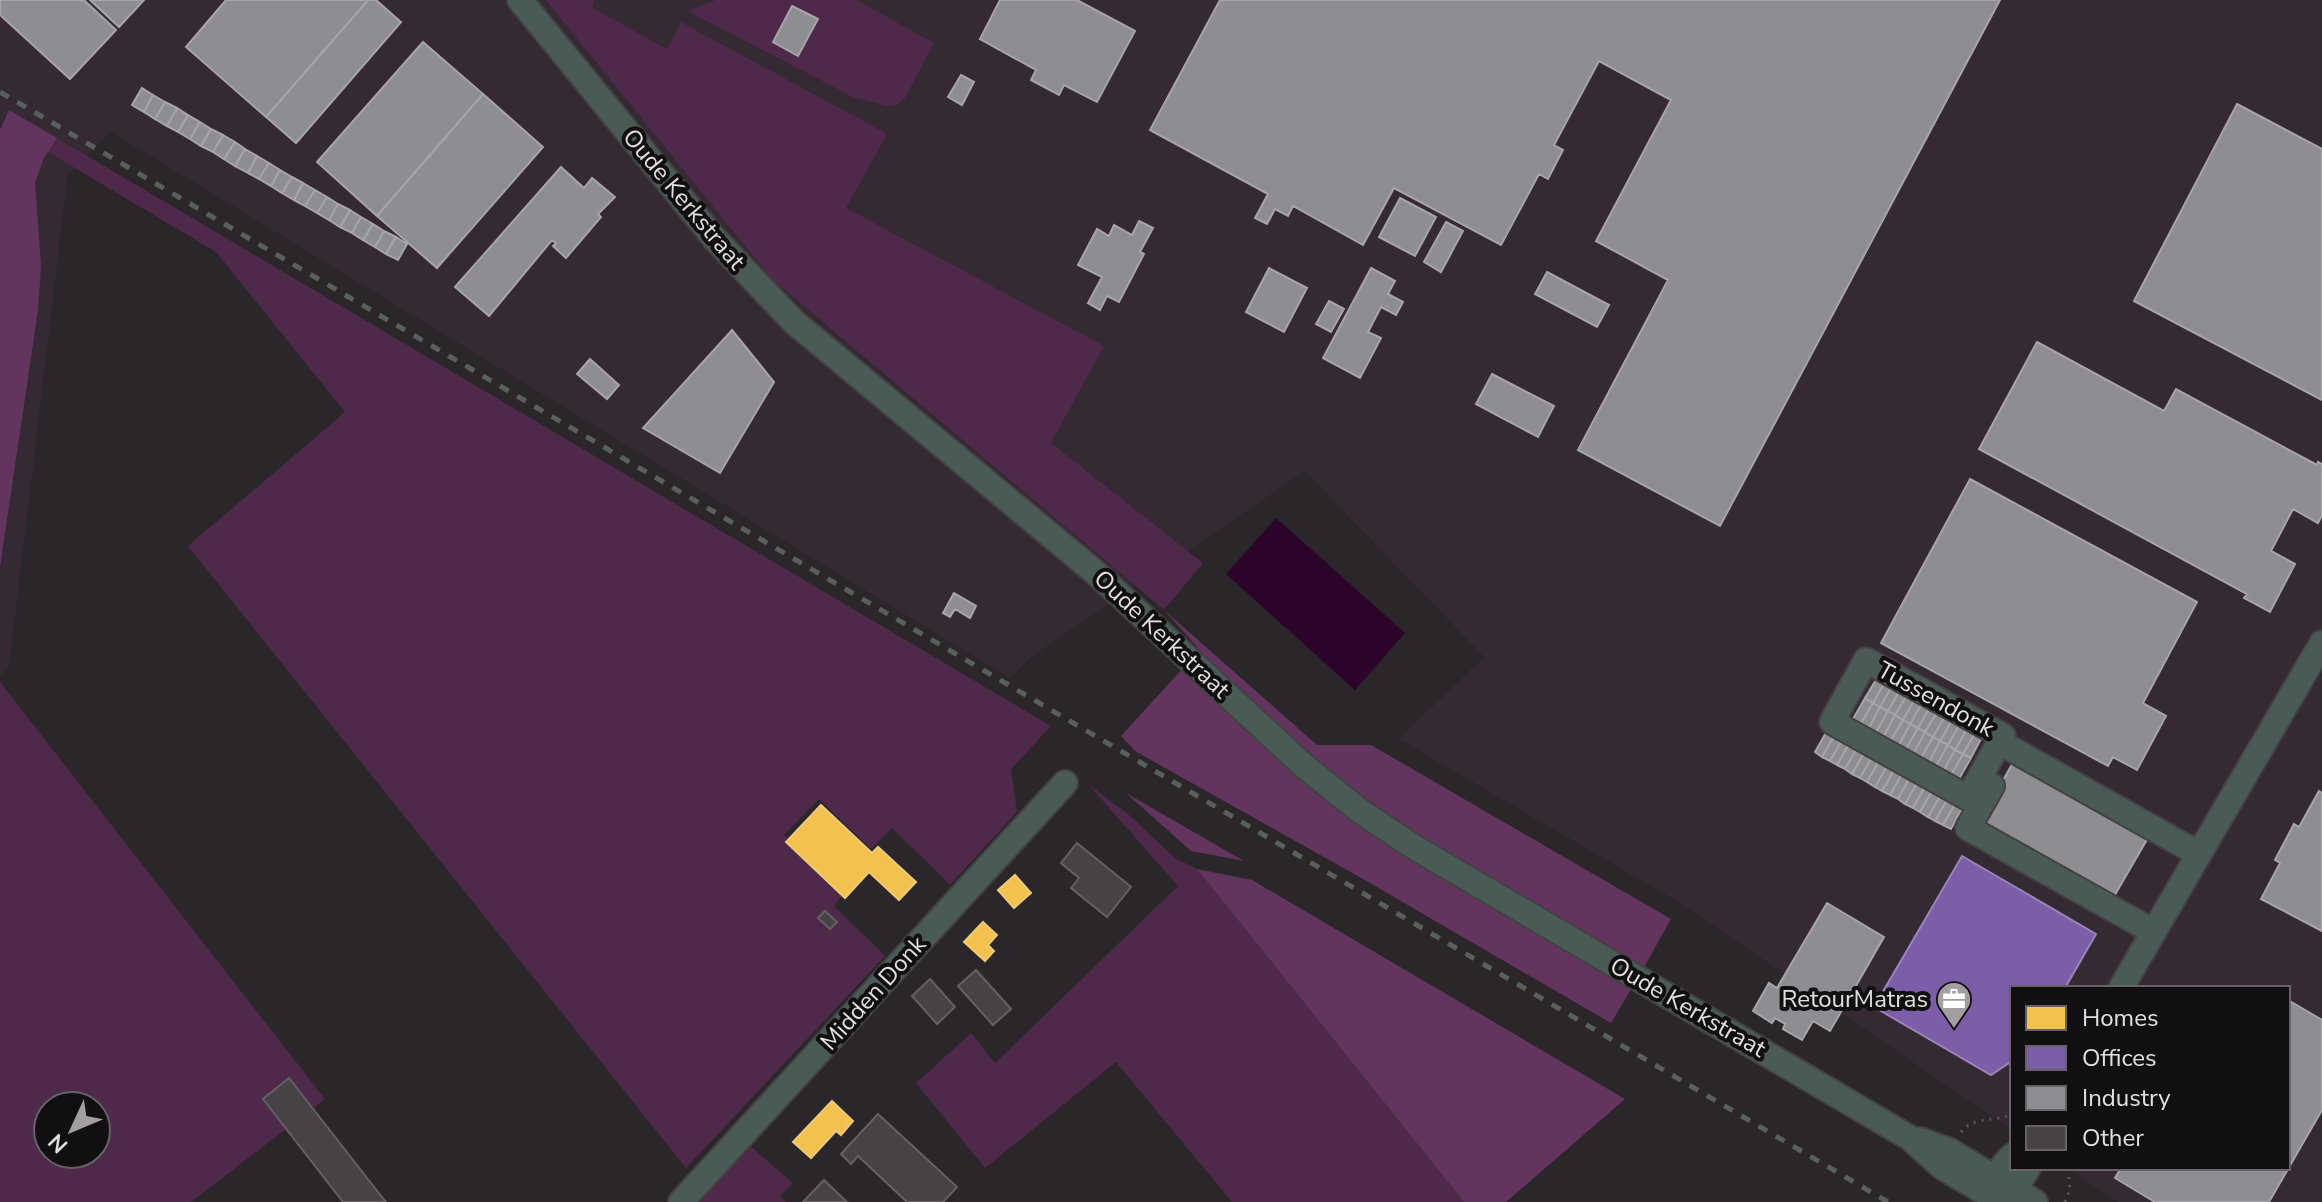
<svg xmlns="http://www.w3.org/2000/svg" width="2322" height="1202" viewBox="0 0 2322 1202" font-family="'Nunito Sans',sans-serif">
	<style>
		.built { fill: #352a34 }
		.green { fill: #4e294a; fill-rule: evenodd }
		.forest { fill: #63355e }
		.water { fill: #2c0329 }
		.homes { fill: #f2c14e; stroke: #eeca7a; stroke-width: 2 }
		.offices { fill: #7b5ea7; stroke: #9a84b9; stroke-width: 2 }
		.industry { fill: #8d8d92; stroke: #a7a5aa; stroke-width: 2 }
		.building { fill: #464245; stroke: #646063; stroke-width: 2 }
		.lines { fill: none; stroke-linecap: round; stroke-linejoin: round }
		.minor-casing { stroke: #444143; stroke-width: 28 }
		.path { stroke: #515b59; stroke-width: 3; stroke-dasharray: 2 6; stroke-linecap: butt }
		.minor { stroke: #4a5a56; stroke-width: 24 }
		.rail { stroke: #595f5e; stroke-width: 5; stroke-dasharray: 10 10; stroke-linecap: butt }
		.labels { text-anchor: middle; dominant-baseline: central; stroke-width: 8; stroke-linejoin: round; paint-order: stroke }
		.street-label { font-size: 24px; fill: #e3dee2; stroke: #120f12 }
		.poi-label { font-size: 24px; fill: #e3dee2; stroke: #120f12; text-anchor: end }
	</style>
	<rect width="100%" height="100%" fill="#2b262a"/>
	<!-- built -->
	<path class="built" d="M0,0H2322V1202H2118L2068,1168H2288V988H2012V1130L1682,904L1399,739L1484,657L1305,471L1031,657L1010,678L111,132L68,173L9,667L0,676Z"/>
	<!-- green -->
	<path class="green" d="M546,0H594L592,8L667,49L681,22L887,134L846,208L1104,346L1051,443L1203,563L1164,610L771,278Z
		M716,0H856L934,43L905,98L898,104L887,106L853,97L693,14L689,10Z
		M57,138L1051,726L1011,769L1017,812L950,885L892,828L871,849L819,799L784,835L842,896L834,906L885,956L686,1168L188,546L345,412L216,252L48,152Z
		M0,682L325,1099L191,1202H0ZM48,1106H96V1154H48Z
		M1088,784L1129,815L1175,858L1197,869L1464,1202H1232L1116,1062L985,1168L916,1083L971,1033L995,1063L1178,886Z
		M748,1144L793,1183L780,1196L786,1202H693Z"/>
	<!-- forest -->
	<path class="forest" d="M9,110L57,138L43,160L35,183L41,266L38,310L0,567V130Z
		M1164,610L1317,745H1371L1671,919L1643,969C1513,894 1379,824 1268,721C1231,688 1198,647 1164,610Z
		M1184,667L1254,735L1633,986L1611,1023L1363,879L1135,751L1121,736Z
		M1126,793L1244,861L1191,851Z
		M1197,869L1252,880L1625,1099L1506,1202H1464Z"/>
	<!-- water -->
	<path class="water" d="M1276,518L1405,633L1355,690L1226,574Z"/>
	<!-- homes -->
	<path class="homes" d="M821,805L872,853L878,847L916,882L899,900L869,872L845,898L786,842Z
		M1015,875L1031,893L1014,908L998,890Z
		M983,922L997,935L988,945L994,951L985,961L964,942Z
		M832,1101L853,1121L841,1135L836,1131L811,1158L793,1142Z"/>
	<!-- offices -->
	<path class="offices" d="M1962,856L2096,934L2065,988H2012V1061L1991,1075L1874,1007Z"/>
	<!-- industry -->
	<path class="industry" d="M0,0H84L116,30L70,79L0,15Z
		M90,0H144L119,27Z
		M226,0H368L266,117L186,47Z
		M368,0H376L401,22L296,143L266,117Z
		M1000,0H1077L1135,31L1097,102L1064,85L1059,95L1031,80L1036,70L980,39Z
		M1220,0H2000L1720,526L1578,450L1668,280L1596,241L1671,100L1599,61L1554,145L1563,150L1548,179L1539,174L1501,245L1394,188L1363,245L1293,206L1288,216L1275,209L1267,224L1255,218L1268,194L1150,130Z
		M792,6L818,19L798,56L773,42Z
		M423,42L483,94L377,216L317,162Z
		M961,75L974,82L962,105L948,97Z
		M142,88L153,95L144,112L132,105Z
		M483,94L543,147L437,268L377,216Z
		M153,95L165,102L155,119L144,112Z
		M165,102L177,108L167,126L155,119Z
		M2237,104L2322,149V400L2134,301Z
		M177,108L188,115L178,132L167,126Z
		M188,115L200,122L190,139L178,132Z
		M200,122L211,129L201,146L190,139Z
		M211,129L223,135L213,152L201,146Z
		M223,135L235,142L224,159L213,152Z
		M235,142L245,149L235,166L224,159Z
		M245,149L257,156L248,173L235,166Z
		M257,156L269,163L259,179L248,173Z
		M269,163L280,170L271,186L259,179Z
		M561,167L584,188L592,178L615,197L598,214L601,217L566,258L553,246L556,243L552,240L489,316L455,287Z
		M280,170L292,177L282,193L271,186Z
		M292,177L303,183L294,200L282,193Z
		M303,183L315,190L305,206L294,200Z
		M315,190L327,197L317,213L305,206Z
		M327,197L338,204L329,220L317,213Z
		M1400,198L1436,217L1415,256L1379,237Z
		M338,204L350,210L340,227L329,220Z
		M350,210L361,217L352,233L340,227Z
		M361,217L373,224L363,240L352,233Z
		M1139,221L1153,228L1140,252L1144,254L1119,302L1107,296L1100,310L1088,303L1102,277L1078,265L1097,229L1109,236L1114,225L1132,235Z
		M1446,222L1463,231L1441,272L1424,262Z
		M373,224L384,231L375,247L363,240Z
		M384,231L396,237L386,254L375,247Z
		M396,237L407,244L398,260L386,254Z
		M1269,268L1307,288L1284,332L1246,312Z
		M1371,268L1395,281L1388,294L1403,302L1396,315L1381,307L1368,332L1381,338L1360,378L1323,358Z
		M1547,272L1609,305L1597,327L1535,294Z
		M1329,301L1344,309L1331,332L1316,324Z
		M732,330L774,382L720,473L643,428Z
		M2037,342L2164,411L2176,389L2317,465L2318,462L2322,464V515L2318,523L2293,509L2271,551L2295,564L2270,612L2244,598L2247,594L1979,449Z
		M590,359L619,385L607,399L577,374Z
		M1492,374L1554,406L1538,437L1476,404Z
		M1970,479L2197,602L2143,703L2166,716L2137,770L2113,757L2108,766L1881,643Z
		M954,593L976,606L970,618L955,609L950,617L943,613Z
		M1877,678L1885,682L1873,703L1865,698Z
		M1885,682L1892,686L1880,707L1873,703Z
		M1892,686L1900,690L1888,711L1880,707Z
		M1900,690L1907,695L1895,715L1888,711Z
		M1907,695L1915,699L1903,720L1895,715Z
		M1865,698L1873,703L1861,723L1853,719Z
		M1915,699L1922,703L1910,724L1903,720Z
		M1873,703L1880,707L1869,728L1861,723Z
		M1922,703L1930,707L1918,728L1910,724Z
		M1880,707L1888,711L1876,732L1869,728Z
		M1930,707L1937,712L1925,732L1918,728Z
		M1888,711L1895,715L1884,736L1876,732Z
		M1937,712L1945,716L1933,737L1925,732Z
		M1895,715L1903,720L1891,740L1884,736Z
		M1945,716L1952,720L1940,741L1933,737Z
		M1903,720L1910,724L1899,745L1891,740Z
		M1952,720L1960,724L1948,745L1940,741Z
		M1910,724L1918,728L1906,749L1899,745Z
		M1960,724L1967,729L1955,750L1948,745Z
		M1918,728L1925,732L1914,753L1906,749Z
		M1967,729L1975,733L1963,754L1955,750Z
		M1827,731L1834,736L1822,757L1815,752Z
		M1925,732L1933,737L1921,758L1914,753Z
		M1975,733L1982,737L1971,758L1963,754Z
		M1834,736L1842,740L1830,761L1822,757Z
		M1933,737L1940,741L1929,762L1921,758Z
		M1842,740L1849,744L1837,765L1830,761Z
		M1940,741L1948,745L1936,766L1929,762Z
		M1849,744L1857,748L1845,769L1837,765Z
		M1948,745L1955,750L1944,770L1936,766Z
		M1857,748L1864,753L1852,774L1845,769Z
		M1955,750L1963,754L1951,775L1944,770Z
		M1864,753L1872,757L1860,778L1852,774Z
		M1963,754L1971,758L1959,779L1951,775Z
		M1872,757L1879,761L1867,782L1860,778Z
		M2015,759L2149,836L2112,900L1979,823Z
		M1879,761L1887,766L1875,787L1867,782Z
		M1887,766L1894,770L1882,791L1875,787Z
		M1894,770L1902,774L1890,795L1882,791Z
		M1902,774L1909,779L1898,799L1890,795Z
		M1909,779L1917,783L1905,804L1898,799Z
		M1917,783L1925,787L1913,808L1905,804Z
		M1925,787L1932,791L1920,812L1913,808Z
		M1932,791L1940,796L1928,817L1920,812Z
		M2319,791L2322,793V931L2261,899L2280,863L2275,860L2294,824L2299,827Z
		M1940,796L1947,800L1935,821L1928,817Z
		M1947,800L1955,804L1943,825L1935,821Z
		M1955,804L1962,809L1951,829L1943,825Z
		M1827,903L1884,937L1830,1031L1813,1021L1802,1040L1783,1029L1785,1024L1775,1018L1772,1023L1753,1011L1769,983L1777,988Z
		M2288,1000L2322,1020V1110L2269,1202H2155L2115,1178L2121,1168H2288Z"/>
	<!-- building -->
	<path class="building" d="M1077,843L1131,887L1107,917L1071,888L1079,878L1061,863Z
		M825,911L837,922L830,929L818,918Z
		M976,970L1011,1009L993,1025L958,986Z
		M930,979L955,1007L937,1024L912,996Z
		M289,1078L378,1192L386,1202H343L263,1099Z
		M878,1114L957,1187L943,1202H907L858,1156L851,1164L841,1154Z
		M824,1180L847,1202H803Z"/>
	<g class="lines">
		<!-- minor casing -->
		<g class="minor-casing">
			<path id="minor" d="M520,0L714,238L794,322L1096,573L1303,765L1360,811L1414,847L1910,1138L1942,1167L2001,1202
				M1866,660L2003,736L1968,798L1832,722Z
				M1999,742L2199,854
				M1992,786L1968,828L2154,932
				M2121,988L2322,643
				M1920,1140L1950,1151L2035,1202
				M2012,1156C1995,1172 1996,1179 1999,1201L2015,1190L2028,1168
				M681,1202L1065,783"/>
		</g>
		<!-- path -->
		<path class="path" d="M1961,1132C1973,1116 1996,1122 2012,1114
			M2065,1202L2070,1189L2068,1168"/>
		<!-- minor -->
		<use href="#minor" class="minor"/>
		<!-- rail -->
		<path class="rail" d="M0,92L1888,1202"/>
	</g>
	<!-- icons -->
	<defs>
		<g id="office-pin" transform="scale(1.8)"><path d="M0 17L-7.5 6A9.5 9.5 0 1 1 7.5 6Z" fill="#a39ea2" stroke="#120f12"/><path d="M-6-3h4V-5.5h4V-3h4V5H-6ZM-1-4.5V-3h2v-1.5ZM-6 0V1H6V0Z" fill="#fff"/></g>
	</defs>
	<g fill-rule="evenodd">
		<use href="#office-pin" x="1954" y="999"/>
	</g>
	<g class="labels">
		<!-- street labels -->
		<g class="street-label">
			<text transform="translate(684 199) rotate(50)">Oude Kerkstraat</text>
			<text transform="translate(1162 634) rotate(43)">Oude Kerkstraat</text>
			<text transform="translate(1936 699) rotate(29)">Tussendonk</text>
			<text transform="translate(873 993) rotate(-48)">Midden Donk</text>
			<text transform="translate(1688 1007) rotate(30)">Oude Kerkstraat</text>
		</g>
		<!-- poi labels -->
		<g class="poi-label">
			<text x="1928" y="999">RetourMatras</text>
		</g>
	</g>
	<!-- legend -->
	<rect x="2010" y="986" width="280" height="184" fill="#120f12" stroke="#666265" stroke-width="2"/>
	<rect x="2026" y="1006" width="40" height="24" fill="#f2c14e" stroke="#666265" stroke-width="2"/>
	<text x="2082" y="1026" font-size="24" fill="#e3dee2">Homes</text>
	<rect x="2026" y="1046" width="40" height="24" fill="#7b5ea7" stroke="#666265" stroke-width="2"/>
	<text x="2082" y="1066" font-size="24" fill="#e3dee2">Offices</text>
	<rect x="2026" y="1086" width="40" height="24" fill="#8d8d92" stroke="#666265" stroke-width="2"/>
	<text x="2082" y="1106" font-size="24" fill="#e3dee2">Industry</text>
	<rect x="2026" y="1126" width="40" height="24" fill="#464245" stroke="#666265" stroke-width="2"/>
	<text x="2082" y="1146" font-size="24" fill="#e3dee2">Other</text>
	<!-- north arrow -->
	<g transform="translate(72 1130) rotate(226)"><circle r="38" fill="#120f12" stroke="#666265" stroke-width="2"/>
	<path d="M0-6L14 30L0 20L-14 30Z" fill="#a39ea2"/>
	<text y="-12" font-size="22" font-weight="bold" text-anchor="middle" fill="#e3dee2">N</text>
	</g>
</svg>
